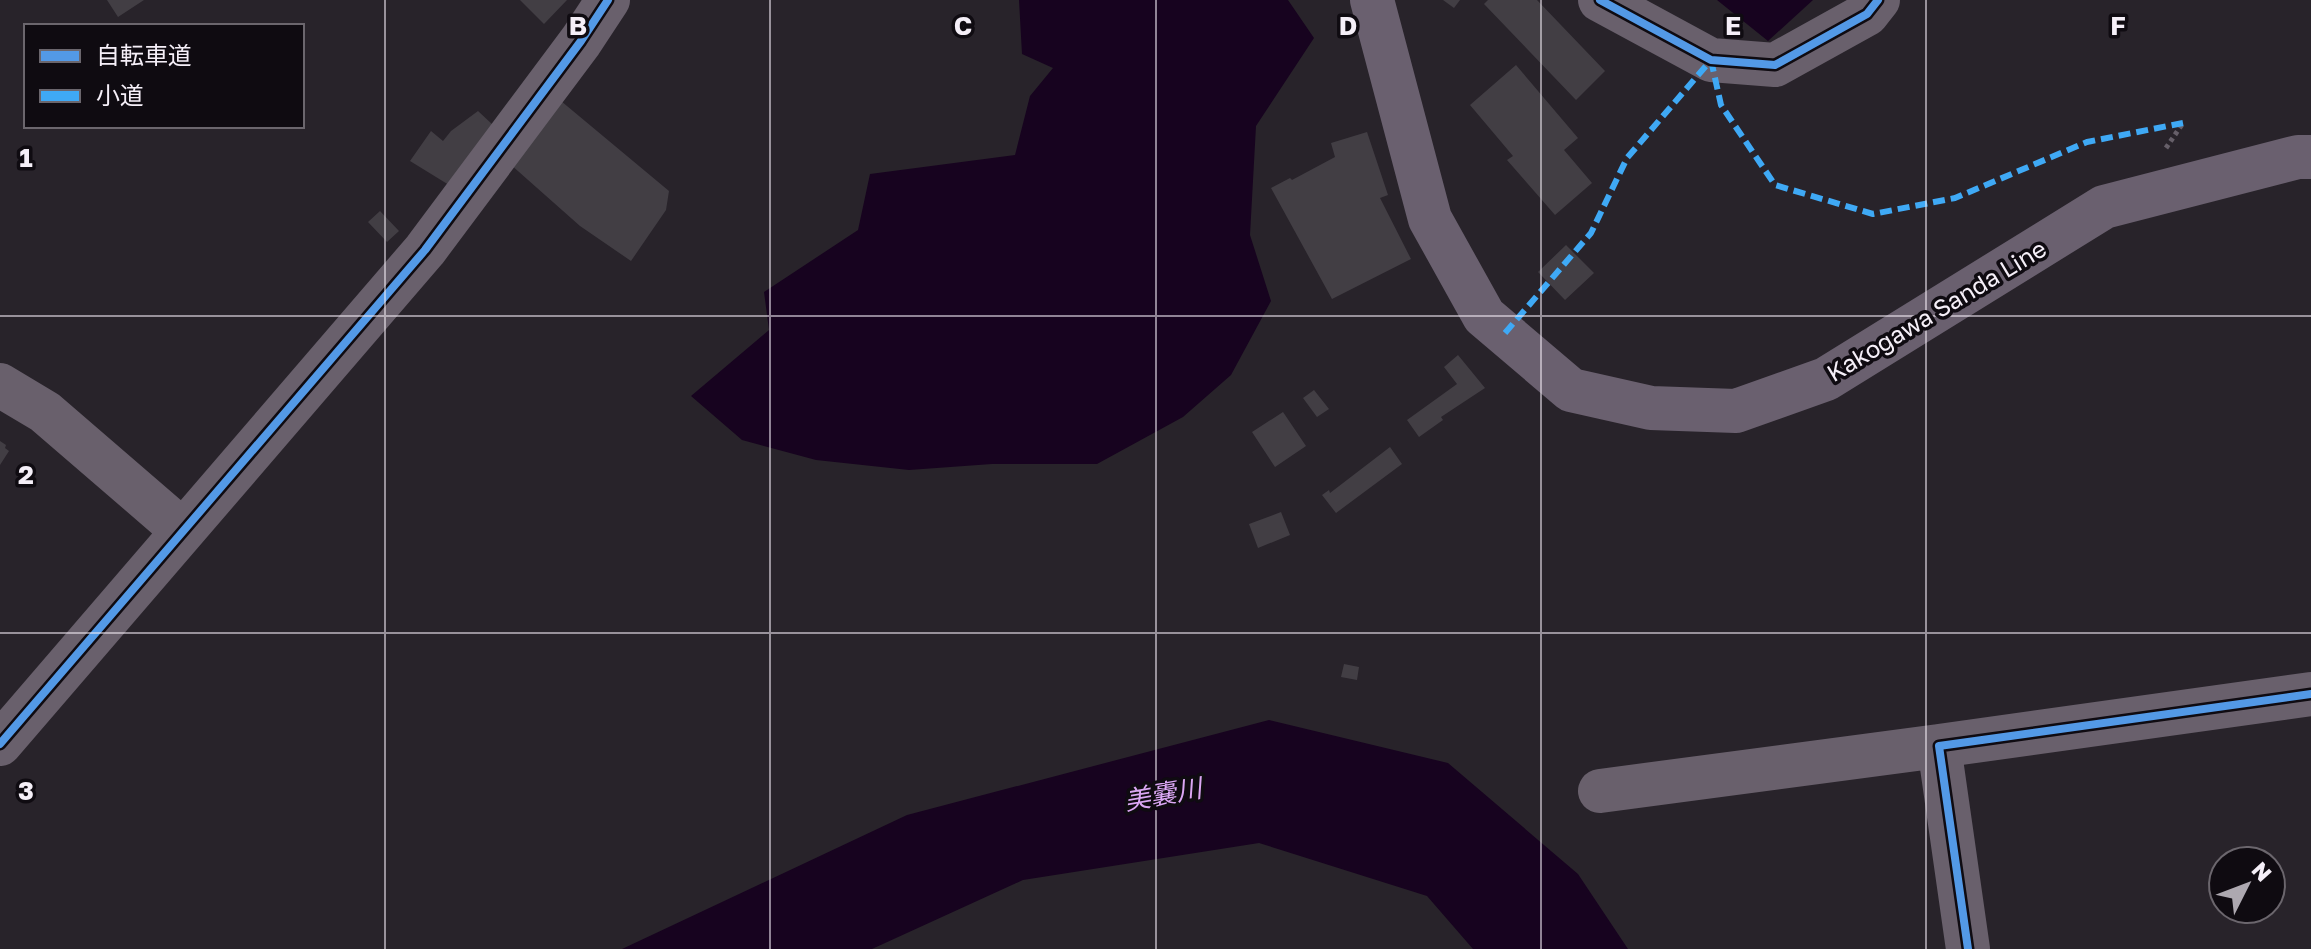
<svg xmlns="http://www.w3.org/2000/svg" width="2311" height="949" viewBox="0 0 2311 949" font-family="'Golos Text','Noto Sans JP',sans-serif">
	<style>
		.water { fill: #17031f }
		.building { fill: #423e44 }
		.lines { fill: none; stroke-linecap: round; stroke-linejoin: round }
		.path { stroke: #665f69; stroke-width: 5; stroke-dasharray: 4 4; stroke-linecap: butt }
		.minor { stroke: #69606c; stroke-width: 44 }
		.major { stroke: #6a606f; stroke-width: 44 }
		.quiet { stroke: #3fa9f5; stroke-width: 6; stroke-dasharray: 12 6; stroke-linecap: butt }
		.cycleway-casing { stroke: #0f0b11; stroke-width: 13 }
		.cycleway { stroke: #5399e6; stroke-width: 8 }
		.grid { fill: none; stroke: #f5eff8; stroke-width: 2; stroke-opacity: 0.55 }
		.labels { text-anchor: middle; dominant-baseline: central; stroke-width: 7; stroke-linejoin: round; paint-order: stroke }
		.street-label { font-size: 24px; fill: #f5eff8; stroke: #0f0b11 }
		.water-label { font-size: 26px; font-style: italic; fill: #dba7f4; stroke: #0f0b11 }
		.grid-label { font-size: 26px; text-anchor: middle; font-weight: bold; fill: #f5eff8; stroke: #0f0b11; stroke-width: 7; stroke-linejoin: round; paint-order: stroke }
	</style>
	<rect width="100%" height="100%" fill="#28232a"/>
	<!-- water -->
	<path class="water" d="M1019,0H1288L1314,38L1256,126L1250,235L1271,301L1231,375L1183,417L1097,464H992L909,470L816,460L742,440L691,396L769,330L764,292L858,230L870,174L1015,155L1030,96L1053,68L1022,54Z
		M1717,0H1813L1768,41Z
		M1269,720L1448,763L1578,874L1628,949H1473L1427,896L1259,843L1023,880L872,949H622L907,815Z"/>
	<!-- building -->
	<path class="building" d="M107,0H144L118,17Z
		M520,0H567L544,24Z
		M1443,0H1460L1454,8Z
		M1488,0H1537L1605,71L1576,100L1484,4Z
		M1516,65L1578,138L1564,150L1592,183L1555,215L1507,160L1513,156L1470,105Z
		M561,101L669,191L666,210L631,261L580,226L510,164Z
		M478,111L493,125L449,185L410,161L431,131L443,141L451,131Z
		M1367,132L1388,195L1380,198L1411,259L1332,299L1271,188L1290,178L1292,180L1335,157L1331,143Z
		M380,211L399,231L387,242L368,222Z
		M1566,245L1594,273L1565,300L1538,272Z
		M1458,355L1485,388L1441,417L1443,420L1419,437L1407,420L1457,384L1444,367Z
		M1314,390L1329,409L1317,417L1303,398Z
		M1283,412L1306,446L1275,467L1252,432Z
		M0,441L6,445L5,448L9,451L0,465Z
		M1390,447L1402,464L1336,513L1322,495L1329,490L1330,493Z
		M1281,512L1290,535L1258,548L1249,524Z
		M1344,664L1359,667L1357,680L1341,677Z"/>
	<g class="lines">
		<!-- path -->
		<path class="path" d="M2166,148L2183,123"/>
		<!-- minor -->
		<path class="minor" d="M1600,0L1711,60L1775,65L1867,14L1878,0
			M0,385L45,412L183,531
			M0,744L425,250L581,41L608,0
			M1600,791L1939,746
			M1968,949L1939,746L2311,694"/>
		<!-- major -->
		<path class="major" d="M1372,0L1430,219L1484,316L1571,390L1651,408L1736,411L1826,379L2104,207L2298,157H2311"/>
		<!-- quiet -->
		<path class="quiet" d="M1711,60L1721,105L1775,185L1873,214L1955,198L2087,142L2183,123
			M1505,333L1591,233L1627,158L1711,60"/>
		<!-- cycleway casing -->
		<g class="cycleway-casing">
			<path id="cycleway" d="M1600,0L1711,60L1775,65L1867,14L1878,0
				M0,744L425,250L581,41L608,0
				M1968,949L1939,746L2311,694"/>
		</g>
		<!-- cycleway -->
		<use href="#cycleway" class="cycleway"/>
	</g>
	<!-- grid -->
	<path class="grid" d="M385,0V949M770,0V949M1156,0V949M1541,0V949M1926,0V949M0,316H2311M0,633H2311"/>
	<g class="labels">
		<!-- street labels -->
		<g class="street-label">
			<text transform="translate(1936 310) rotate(-31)">Kakogawa Sanda Line</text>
		</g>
		<!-- water labels -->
		<g class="water-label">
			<text transform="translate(1163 794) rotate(-10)">美嚢川</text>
		</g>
	</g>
	<g class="grid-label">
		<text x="578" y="35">B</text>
		<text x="963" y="35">C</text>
		<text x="1348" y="35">D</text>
		<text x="1733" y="35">E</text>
		<text x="2118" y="35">F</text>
		<text x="26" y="167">1</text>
		<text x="26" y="484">2</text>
		<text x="26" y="800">3</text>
	</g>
	<!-- legend -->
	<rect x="24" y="24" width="280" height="104" fill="#0f0b11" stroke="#6b666d" stroke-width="2"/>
	<rect x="40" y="50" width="40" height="12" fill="#5399e6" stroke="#6b666d" stroke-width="2"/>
	<text x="96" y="64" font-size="24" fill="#f5eff8">自転車道</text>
	<rect x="40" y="90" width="40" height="12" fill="#3fa9f5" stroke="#6b666d" stroke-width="2"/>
	<text x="96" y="104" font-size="24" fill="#f5eff8">小道</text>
	<!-- north arrow -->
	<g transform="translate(2247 885) rotate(48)"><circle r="38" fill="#0f0b11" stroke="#6b666d" stroke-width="2"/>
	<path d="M0-6L14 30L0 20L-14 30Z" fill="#ada8b0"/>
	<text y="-12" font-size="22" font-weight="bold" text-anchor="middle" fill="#f5eff8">N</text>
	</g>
</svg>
